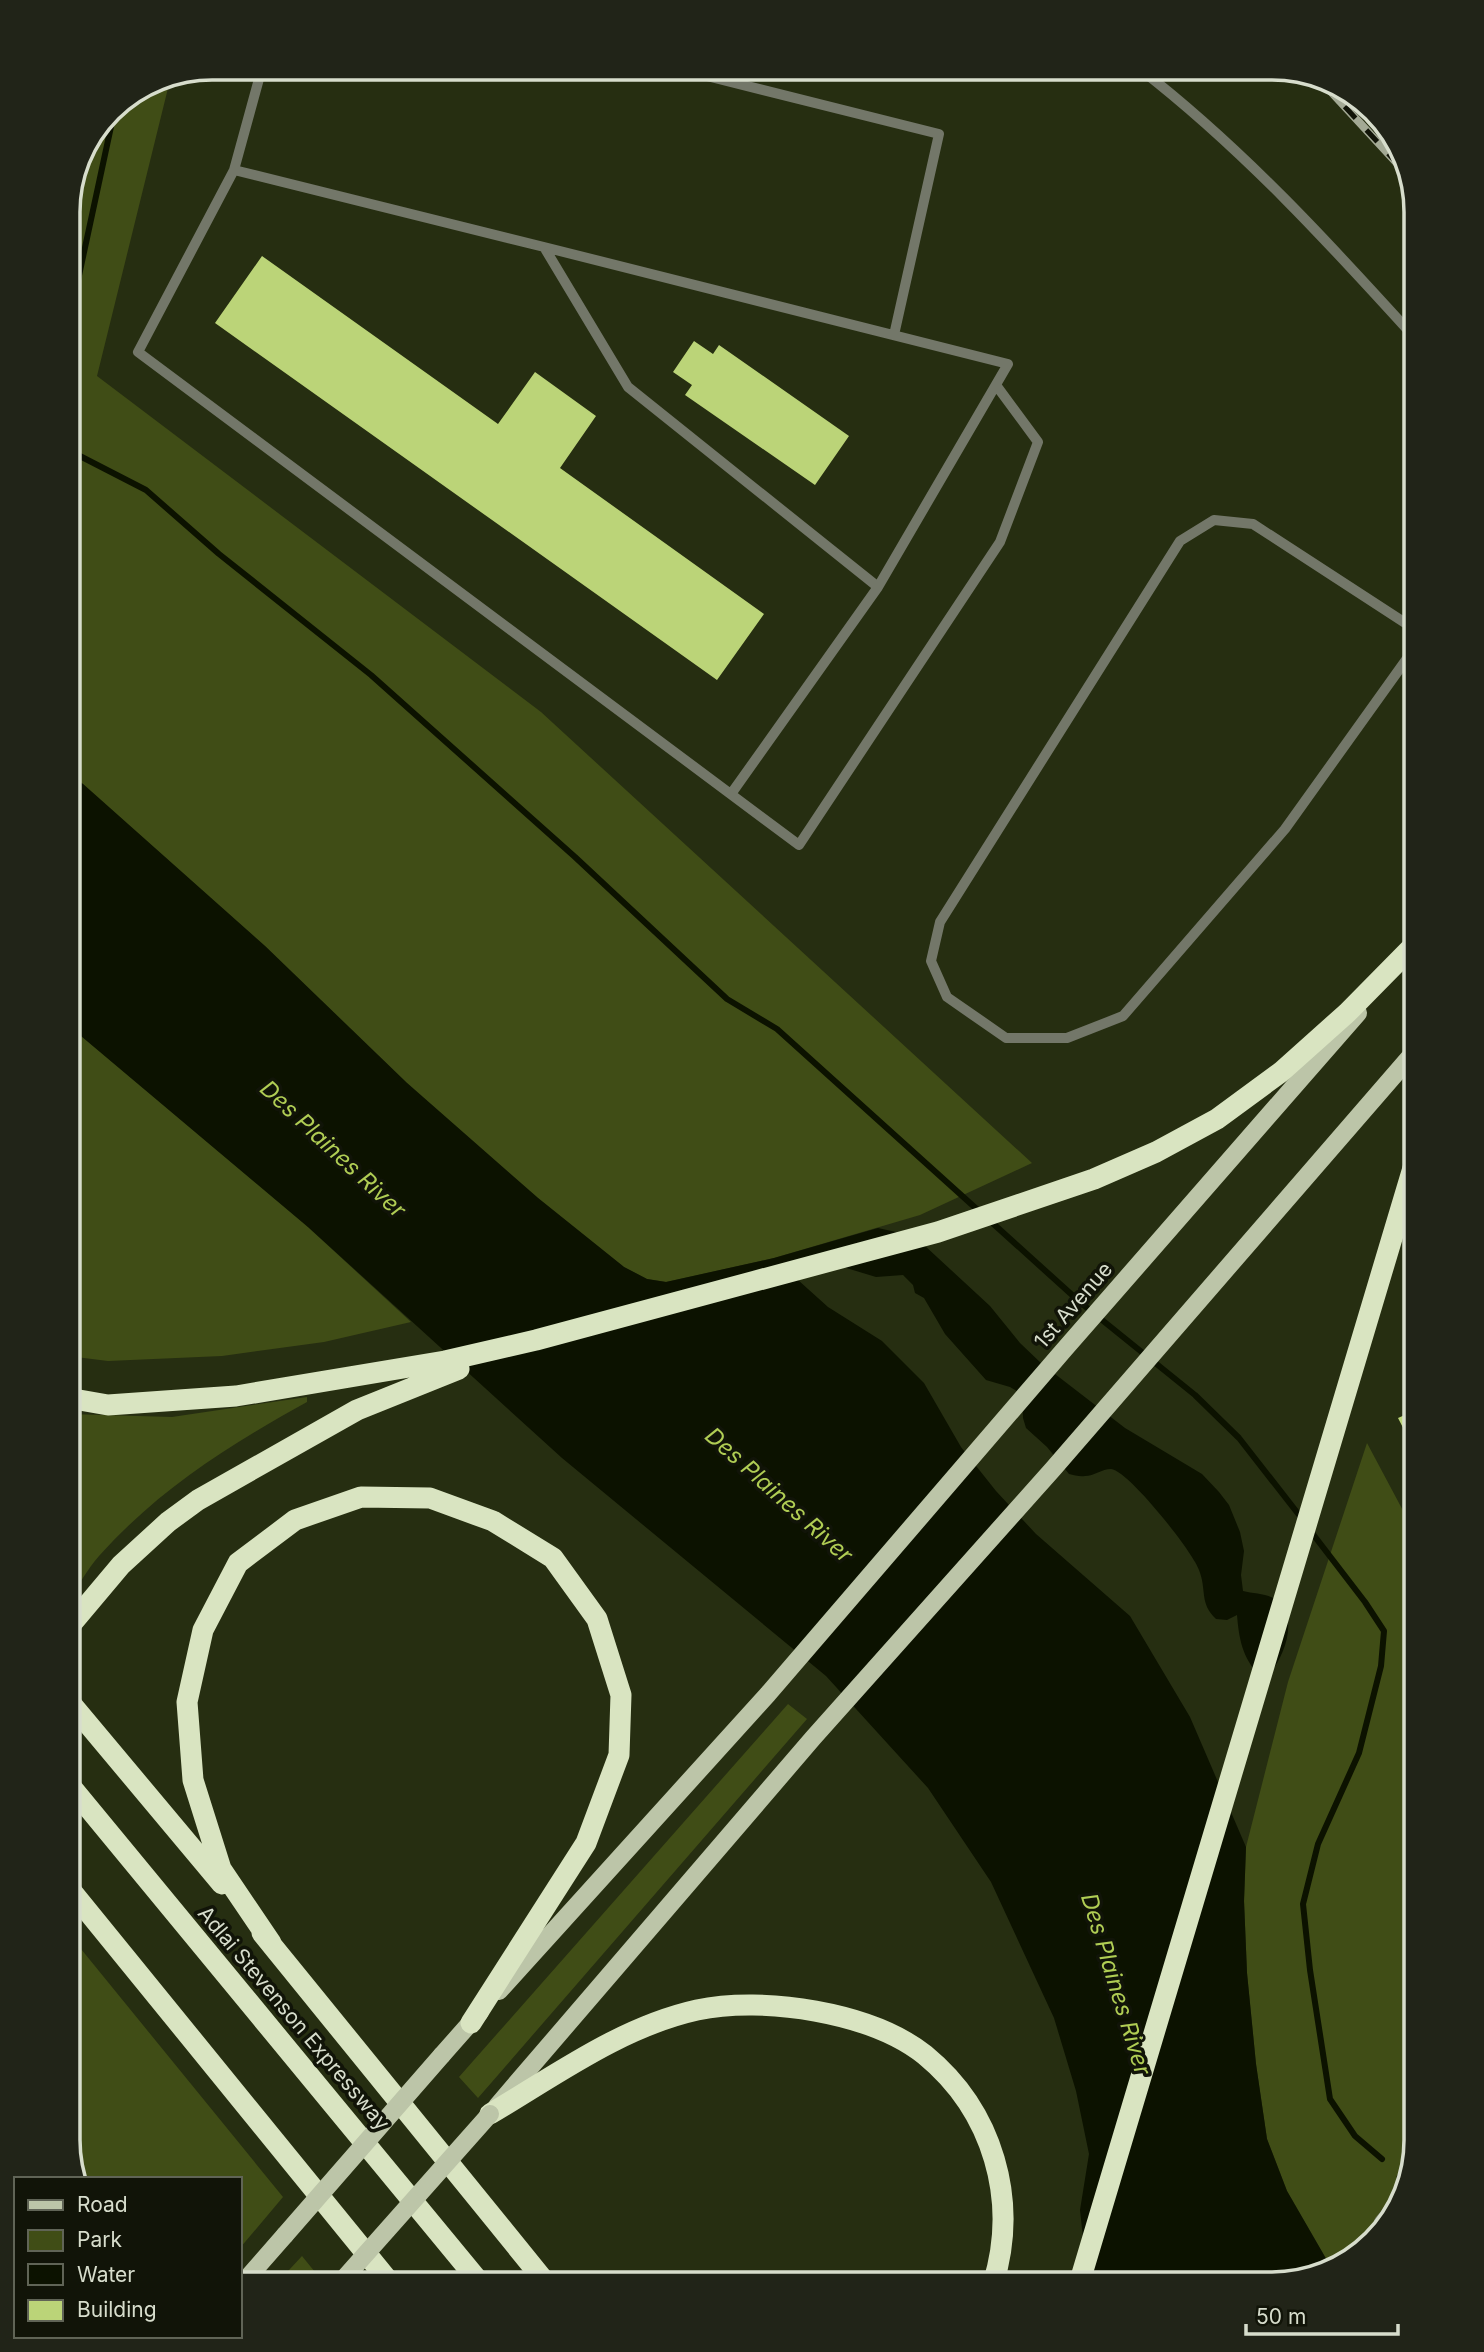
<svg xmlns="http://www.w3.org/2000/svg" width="1484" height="2352" viewBox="0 0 1484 2352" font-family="Inter,sans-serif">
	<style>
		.green { fill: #404d16 }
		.water { fill: #0c1200 }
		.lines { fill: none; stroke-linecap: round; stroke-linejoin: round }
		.stream { stroke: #0c1200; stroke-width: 6 }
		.building { fill: #bbd478 }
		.service { stroke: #737769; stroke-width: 10 }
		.minor { stroke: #737769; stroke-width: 14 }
		.primary { stroke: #bcc5a8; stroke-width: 18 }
		.motorway { stroke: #d9e4c1; stroke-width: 21 }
		.rail-casing { stroke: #a3a995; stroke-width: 8 }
		.rail { stroke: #111408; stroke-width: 5; stroke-dasharray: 16; stroke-linecap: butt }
		.primary-bridge { stroke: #bcc5a8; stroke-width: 18 }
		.labels { text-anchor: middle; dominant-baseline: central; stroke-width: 7; stroke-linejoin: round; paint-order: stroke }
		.street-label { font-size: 21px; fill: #d7ddcc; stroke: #111408 }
		.water-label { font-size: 23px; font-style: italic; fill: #b0cd54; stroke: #111408 }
		.rim { fill: none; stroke: #d7ddcc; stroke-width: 3.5 }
	</style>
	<rect width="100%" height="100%" fill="#262e11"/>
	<!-- green -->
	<path class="green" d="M171,76L97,376L541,712L1032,1163L920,1215L774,1258L666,1282L647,1279L624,1267L538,1198L407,1083L265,946L83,784L68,774L69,204L79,157L111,110L158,79Z
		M68,1025L308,1227L411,1322L324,1342L222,1356L108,1361L68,1356Z
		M307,1397V1402C229,1445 159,1489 99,1556C87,1570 78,1586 68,1601V1414L172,1417Z
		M1367,1443L1416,1535V2140L1411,2155L1396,2177L1402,2185L1392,2219L1335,2269H1332L1287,2191L1267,2139L1256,2064L1247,1973L1244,1901L1246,1847L1288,1682Z
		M788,1704L807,1719L478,2098L459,2077Z
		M68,1933L283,2197L240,2248V2179H78L68,2139Z
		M302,2256L319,2277L313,2283H277Z"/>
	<!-- water -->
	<path class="water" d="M68,774L83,784L265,946L407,1083L538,1198L624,1267L647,1279L666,1282L774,1258L878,1228L896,1232L924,1245L990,1306L1020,1343L1042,1364L1125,1428L1202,1474L1219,1492L1229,1505L1240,1532L1244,1551L1241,1575L1243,1591C1255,1594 1270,1593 1280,1603C1298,1623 1283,1658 1269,1675H1259C1242,1657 1239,1638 1237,1615L1227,1620L1216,1619C1199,1603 1207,1590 1199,1570C1193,1552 1128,1470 1111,1469C1102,1469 1094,1476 1085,1476C1080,1477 1074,1475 1069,1474L1047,1447L1026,1428L1023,1418L1022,1394L1010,1387L986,1380L945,1334L924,1298L915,1293L913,1285L903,1275L876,1277L843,1267L798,1280L828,1307L882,1341L924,1383L961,1447L996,1491L1036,1534L1130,1616L1190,1717L1246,1847L1244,1901L1247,1973L1256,2064L1267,2139L1287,2191L1332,2269L1271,2284H1088L1080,2210L1089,2154L1076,2091L1054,2018L991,1882L928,1788L826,1676L562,1458L308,1227L68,1025Z"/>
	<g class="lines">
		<!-- stream -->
		<path class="stream" d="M69,322L115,108
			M69,444L76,454L146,490L219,554L371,675L575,857L727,999L777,1029L980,1212
			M988,1219L1081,1303L1195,1395L1239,1438L1303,1520
			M1309,1529L1365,1602L1384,1631L1381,1666L1359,1753L1318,1844L1303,1904L1310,1970L1330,2099L1355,2136L1382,2159"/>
	</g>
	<!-- building -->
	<path class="building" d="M262,256L498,424L535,372L596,416L560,468L764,614L717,680L215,323Z
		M694,341L713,354L719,345L849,436L815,485L685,395L692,385L673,372Z
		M1416,1410V1453L1398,1418Z"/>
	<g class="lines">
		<!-- service -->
		<path class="service" d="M262,68L234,170L138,352L799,845L1000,542L1038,442L996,385
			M675,68L939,134L894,335
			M1140,69C1242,148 1329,243 1416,339
			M234,170L544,247
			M544,247L1008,364L878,587L628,387Z
			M1416,646L1285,829L1123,1016L1067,1038H1006L947,997L931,961L940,922L1180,541L1214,520L1253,524L1416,630
			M731,794L878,587"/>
		<!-- minor -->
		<path class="minor" d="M1381,2222L1397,2203"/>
		<!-- primary -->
		<path class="primary" d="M499,1991L768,1694L1063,1351L1358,1013
			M442,2055L480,2012
			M497,2106L813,1738L1053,1469L1416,1050
			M243,2283L285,2235"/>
		<!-- motorway -->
		<path class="motorway" d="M68,1398L108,1405L236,1396L445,1361L536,1340L938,1232L1094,1179L1156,1152L1217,1119L1281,1072L1347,1013L1416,943
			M68,1628L121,1565L168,1522L198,1500L357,1410L459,1369
			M68,1700L222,1884
			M68,1783L481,2284
			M68,1887L391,2284
			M262,1933L547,2284
			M271,1943L221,1869L193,1780L187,1702L203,1630L238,1563L295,1520L361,1497L430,1498L493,1521L553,1558L597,1619L621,1695L619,1755L586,1843L471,2023
			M490,2114C556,2075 621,2027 697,2010C763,1996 871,2012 925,2055C993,2111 1019,2200 993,2284
			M1079,2284L1416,1158"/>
		<!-- rail casing -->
		<g class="rail-casing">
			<path id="rail" d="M1323,83L1407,174
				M1350,92L1364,107"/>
		</g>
		<!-- rail -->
		<use href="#rail" class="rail"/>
		<!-- primary-bridge -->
		<path class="primary-bridge" d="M285,2235L442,2055
			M340,2283L490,2114"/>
	</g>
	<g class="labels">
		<!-- street labels -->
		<g class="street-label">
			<text transform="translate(1073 1305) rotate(-49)">1st Avenue</text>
			<text transform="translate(294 2018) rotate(50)">Adlai Stevenson Expressway</text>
		</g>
		<!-- water labels -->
		<g class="water-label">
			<text transform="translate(333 1149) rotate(43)">Des Plaines River</text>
			<text transform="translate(779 1495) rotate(42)">Des Plaines River</text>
			<text transform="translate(1116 1984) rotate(73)">Des Plaines River</text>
		</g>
	</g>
	<!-- crop -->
	<path d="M0 0H1484V2352H0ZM212 80H1272A132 132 0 0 1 1404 212V2140A132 132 0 0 1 1272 2272H212A132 132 0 0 1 80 2140V212A132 132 0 0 1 212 80Z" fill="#212418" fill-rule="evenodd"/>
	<path class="rim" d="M212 80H1272A132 132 0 0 1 1404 212V2140A132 132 0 0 1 1272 2272H212A132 132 0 0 1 80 2140V212A132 132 0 0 1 212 80Z"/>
	<!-- legend -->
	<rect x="14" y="2177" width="228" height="161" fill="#111408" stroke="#606456" stroke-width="2"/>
	<rect x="28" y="2200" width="35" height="10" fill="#bcc5a8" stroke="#606456" stroke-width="2"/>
	<text x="77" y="2212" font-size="21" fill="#d7ddcc">Road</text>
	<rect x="28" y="2230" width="35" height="21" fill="#404d16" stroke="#606456" stroke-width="2"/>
	<text x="77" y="2247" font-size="21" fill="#d7ddcc">Park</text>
	<rect x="28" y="2264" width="35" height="21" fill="#0c1200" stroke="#606456" stroke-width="2"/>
	<text x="77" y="2282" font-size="21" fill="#d7ddcc">Water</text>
	<rect x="28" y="2300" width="35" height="21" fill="#bbd478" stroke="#606456" stroke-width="2"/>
	<text x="77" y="2317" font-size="21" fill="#d7ddcc">Building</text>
	<!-- scale -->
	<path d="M1246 2324v10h152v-10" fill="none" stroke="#d7ddcc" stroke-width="3.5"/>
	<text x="1256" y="2324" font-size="21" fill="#d7ddcc" stroke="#111408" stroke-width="5" paint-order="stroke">50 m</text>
</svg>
